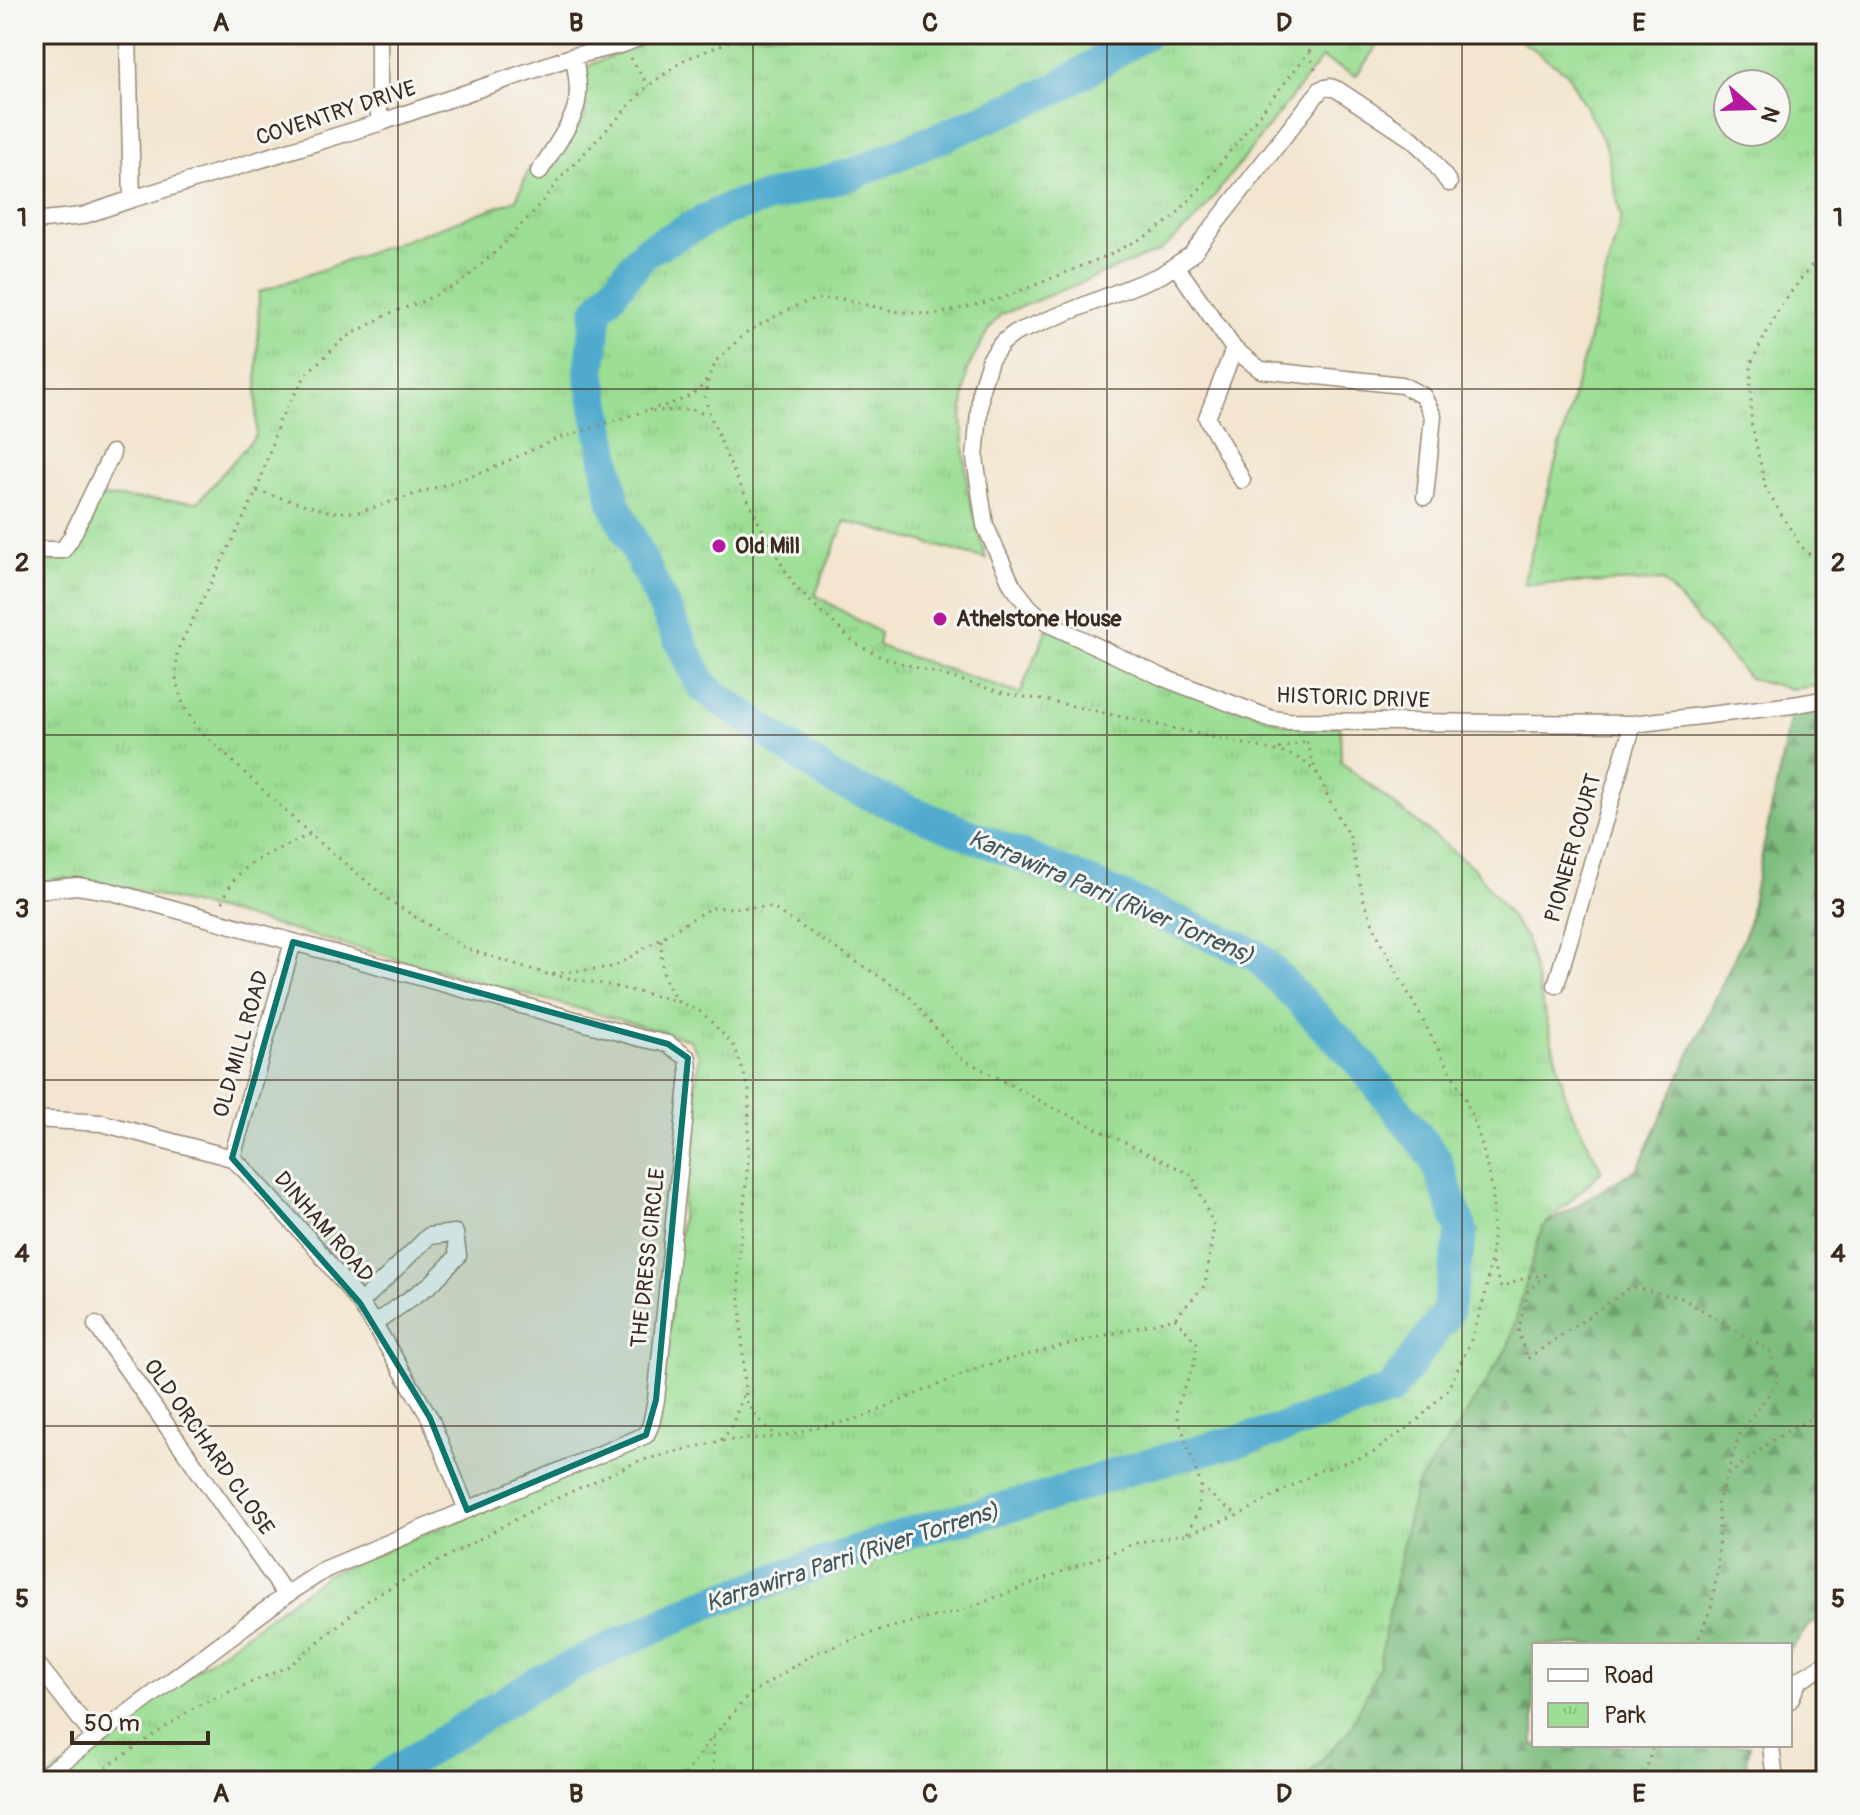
<svg xmlns="http://www.w3.org/2000/svg" width="1860" height="1815" viewBox="0 0 1860 1815" font-family="Pangolin,sans-serif">
	<style>
		.forest { fill: url(#forest-firs); stroke: #5c744e; stroke-width: 2 }
		.park { fill: url(#park-tufts); stroke: #6c8459; stroke-width: 2; fill-rule: evenodd }
		.lines { fill: none; stroke-linecap: round; stroke-linejoin: round }
		.river { stroke: #50aace; stroke-width: 32 }
		.street-casing { stroke: #978876; stroke-width: 19 }
		.path { stroke: #978876; stroke-width: 3; stroke-dasharray: 2 6; stroke-linecap: butt }
		.street { stroke: #fff; stroke-width: 16 }
		.marked { fill: #0f766e; fill-opacity: 0.2; stroke: #0f766e; stroke-width: 6; stroke-linejoin: round }
		.grid { fill: none; stroke: #3b2a1e; stroke-width: 2; stroke-opacity: 0.55 }
		.poi-dot { fill: #b5179e; stroke: #f6f6f2; stroke-width: 3 }
		.labels { text-anchor: middle; dominant-baseline: central; stroke-width: 6; stroke-linejoin: round; paint-order: stroke }
		.street-label { font-size: 22px; fill: #3b2a1e; stroke: #f6f6f2 }
		.poi-label { font-size: 22px; font-weight: bold; fill: #3b2a1e; stroke: #f6f6f2; text-anchor: start }
		.water-label { font-size: 24px; font-style: italic; fill: #42575c; stroke: #f6f6f2 }
		.neatline { fill: none; stroke: #3b2a1e; stroke-width: 3 }
		.grid-label { font-size: 26px; text-anchor: middle; font-weight: bold; fill: #3b2a1e }
	</style>
	<defs>
		<pattern id="forest-firs" width="22" height="20" patternUnits="userSpaceOnUse" patternTransform="scale(2)"><rect width="22" height="20" fill="#7dbd7e"/><path d="M5 1l3.5 6h-7zM16 11l3.5 6h-7z" fill="#689a67"/></pattern>
		<pattern id="park-tufts" width="24" height="20" patternUnits="userSpaceOnUse" patternTransform="scale(2)"><rect width="24" height="20" fill="#9cde94"/><path d="M3 7l-1-3M5 7V3M7 7l1-3M15 17l-1-3M17 17v-4M19 17l1-3" fill="none" stroke="#87bf7f"/></pattern>
	</defs>
	<rect width="100%" height="100%" fill="#f6f6f2"/>
	<filter id="ink" filterUnits="userSpaceOnUse"><feTurbulence type="fractalNoise" baseFrequency=".0125" numOctaves="2"/><feDisplacementMap in="SourceGraphic" scale="16" xChannelSelector="R" yChannelSelector="G"/><feConvolveMatrix kernelMatrix="1 2 1 2 8 2 1 2 1" color-interpolation-filters="sRGB"/></filter>
	<filter id="wash" filterUnits="userSpaceOnUse"><feTurbulence type="fractalNoise" baseFrequency=".006" numOctaves="4" result="noise"/><feDisplacementMap in="SourceGraphic" scale="32" xChannelSelector="R" yChannelSelector="G"/><feGaussianBlur stdDeviation="1.8" result="paint"/><feColorMatrix in="noise" values="0 0 0 0 0 0 0 0 0 0 0 0 0 0 0 0 0 1.4 0 .05"/><feComposite in="paint" operator="in"/></filter>
	<g filter="url(#wash)">
		<rect width="100%" height="100%" fill="#f3e5cf"/>
		<!-- forest -->
		<path class="forest" d="M1793,705L1826,706V1618L1809,1625L1790,1650V1645H1534V1745H1750L1743,1781H1314L1310,1773L1350,1729L1402,1547L1415,1488L1464,1417L1508,1346L1542,1227L1638,1168L1746,932Z"/>
		<!-- park -->
		<path class="park" d="M661,34H1385L1356,76L1322,58L1194,222L1160,251L1000,315L987,332L967,370L962,419L968,490L986,559L845,521L815,595L880,633L878,646L1020,694L1047,628L1283,724L1340,726L1341,762L1475,869L1526,938L1567,1102L1602,1171L1542,1227L1508,1346L1464,1417L1415,1488L1402,1547L1378,1670L1350,1729L1310,1773L1299,1781H44L328,1574L650,1440L658,1429L699,1055L689,1039L237,915L105,883L65,878L34,882V560L58,561L80,549L99,497L198,502L256,435L259,292L516,200L530,167L546,174L585,116L584,68Z
			M1511,34H1826V685L1791,689L1749,678L1663,581L1523,584L1621,218L1606,145L1567,73ZM1728,84H1776V132H1728Z"/>
		<g class="lines">
			<!-- river -->
			<path class="river" d="M379,1781L535,1683L703,1605L914,1531L1047,1497L1136,1467L1269,1433L1390,1391L1447,1313L1462,1231L1435,1158L1358,1060L1256,955L1087,882L836,781L702,686L614,503L590,373L597,311L646,251L727,209L855,173L1054,90L1145,34"/>
		</g>
	</g>
	<g filter="url(#ink)">
		<g class="lines">
			<!-- street casing -->
			<g class="street-casing">
				<path id="street" d="M128,34L132,199
					M379,34V123
					M539,172C550,154 574,122 577,102C580,87 576,71 574,56
					M1449,183L1428,154L1412,139L1338,90L1330,87L1321,89L1191,255L1161,275L1015,333L1002,343L990,360L981,389L975,458L985,525L1012,585L1029,607L1047,623L1164,678L1272,719L1288,721L1633,724L1793,705L1826,699
					M34,221L82,216L132,199L379,123L574,56L623,44L648,34
					M1176,266L1234,349L1261,370L1402,385L1423,396L1433,416L1425,497
					M1234,349L1207,418L1242,480
					M34,550H63L71,538L112,453
					M34,890L77,886L109,891L640,1038L668,1044L688,1058L689,1074L656,1400L651,1424L646,1435L326,1569L286,1595L37,1781
					M1556,985L1633,724
					M34,1119L102,1123L232,1158L244,1169L312,1243L360,1303L374,1324L430,1418L467,1510
					M232,1158L293,942
					M360,1303L429,1236L455,1233L458,1256L431,1284L374,1324
					M96,1325L286,1595
					M34,1660L95,1738
					M1790,1700L1799,1680L1826,1664
					M1771,1745L1775,1781"/>
			</g>
			<!-- path -->
			<path class="path" d="M1309,52L1317,75
				M631,58L648,86
				M1826,246L1780,307L1751,363V421L1766,489L1800,545L1826,571
				M649,410C671,403 695,400 707,379
				M257,491L331,512H359L481,473L554,440L645,411L692,410L708,415
				M1279,749L1306,741
				M1317,774L1303,760L1285,753L1050,701L1007,694L881,657L855,643L795,587L765,535L729,462L710,415L705,397L709,376L717,360L747,332L793,307L816,299H842L893,311L934,315L1006,297L1109,255L1148,235L1173,218L1203,185L1309,52L1319,34
				M310,834L199,730L184,707L176,681L177,651L257,491L279,421L307,373L344,339L388,314L423,301L460,283L499,249L535,210L558,181L648,86L684,60L748,34
				M661,940C662,967 661,978 677,1001
				M552,975L608,985L677,1001L703,1013L735,1047L749,1089L748,1163L738,1266L745,1390L747,1404L759,1419L777,1437
				M1492,1263L1501,1288L1527,1277L1545,1275L1528,1291L1518,1332L1527,1359L1631,1287L1682,1298L1770,1351L1778,1381L1740,1433L1726,1477
				M1175,1318L1198,1344L1193,1368L1181,1395L1176,1412L1201,1485L1198,1511L1187,1534
				M721,1440L730,1430L744,1393
				M1201,1486L1221,1504L1239,1515
				M1696,1645L1712,1605L1718,1565L1719,1522L1717,1505L1726,1477L1770,1442L1798,1425L1816,1416L1826,1415
				M713,1737L714,1781
				M682,1780L694,1781
				M86,1781L195,1707L289,1666L371,1598L540,1506L639,1461L720,1441L777,1437L860,1418L982,1366L1175,1318L1205,1285L1214,1226L1192,1175L1048,1105L959,1057L908,995L771,907L710,908L614,967L547,974L467,949L390,901L310,834C273,854 234,860 222,906
				M680,1781L713,1736L750,1694L813,1654L880,1630L966,1609L1139,1542L1187,1534L1239,1515L1319,1471L1373,1453L1419,1419L1448,1389L1470,1343L1485,1296L1493,1242V1193L1481,1141L1466,1100L1380,941L1364,901L1350,838L1328,797L1314,765L1306,738
				M1643,1781L1653,1745"/>
			<!-- street -->
			<use href="#street" class="street"/>
		</g>
	</g>
	<!-- marked area -->
	<path class="marked" d="M293,942L668,1044L688,1058L656,1400L646,1435L467,1510L430,1418L360,1303L232,1158Z"/>
	<!-- grid -->
	<path class="grid" d="M398,34V1781M753,34V1781M1107,34V1781M1462,34V1781M34,389H1826M34,735H1826M34,1080H1826M34,1426H1826"/>
	<!-- markers -->
	<g class="poi-dot">
		<circle cx="719" cy="546" r="8"/>
		<circle cx="940" cy="619" r="8"/>
	</g>
	<g class="labels">
		<!-- street labels -->
		<g class="street-label">
			<text transform="translate(336 113) rotate(-18)">COVENTRY DRIVE</text>
			<text transform="translate(1353 698) rotate(2)">HISTORIC DRIVE</text>
			<text transform="translate(1573 848) rotate(-74)">PIONEER COURT</text>
			<text transform="translate(241 1044) rotate(-74)">OLD MILL ROAD</text>
			<text transform="translate(324 1227) rotate(49)">DINHAM ROAD</text>
			<text transform="translate(648 1258) rotate(-84)">THE DRESS CIRCLE</text>
			<text transform="translate(209 1447) rotate(55)">OLD ORCHARD CLOSE</text>
		</g>
		<!-- poi labels -->
		<g class="poi-label">
			<text x="735" y="546">Old Mill</text>
			<text x="956" y="619">Athelstone House</text>
		</g>
		<!-- water labels -->
		<g class="water-label">
			<text transform="translate(1111 897) rotate(23)">Karrawirra Parri (River Torrens)</text>
			<text transform="translate(852 1557) rotate(-18)">Karrawirra Parri (River Torrens)</text>
		</g>
	</g>
	<!-- margin -->
	<rect width="1860" height="1815" fill="none" stroke="#f6f6f2" stroke-width="88"/>
	<!-- legend -->
	<rect x="1532" y="1643" width="260" height="104" fill="#f6f6f2" stroke="#aba49d" stroke-width="2"/>
	<rect x="1548" y="1669" width="40" height="12" fill="#ffffff" stroke="#aba49d" stroke-width="2"/>
	<text x="1604" y="1683" font-size="24" fill="#3b2a1e">Road</text>
	<rect x="1548" y="1703" width="40" height="24" fill="url(#park-tufts)" stroke="#aba49d" stroke-width="2"/>
	<text x="1604" y="1723" font-size="24" fill="#3b2a1e">Park</text>
	<!-- north arrow -->
	<g transform="translate(1752 108) rotate(110)"><circle r="38" fill="#f6f6f2" stroke="#aba49d" stroke-width="2"/>
	<path d="M0-6L14 30L0 20L-14 30Z" fill="#b5179e"/>
	<text y="-12" font-size="22" font-weight="bold" text-anchor="middle" fill="#3b2a1e">N</text>
	</g>
	<!-- scale -->
	<path d="M72 1731v12h136v-12" fill="none" stroke="#3b2a1e" stroke-width="4"/>
	<text x="84" y="1731" font-size="24" fill="#3b2a1e" stroke="#f6f6f2" stroke-width="6" paint-order="stroke">50 m</text>
	<rect x="44" y="44" width="1772" height="1727" class="neatline"/>
	<g class="grid-label">
		<text x="221" y="31">A</text>
		<text x="576" y="31">B</text>
		<text x="930" y="31">C</text>
		<text x="1284" y="31">D</text>
		<text x="1639" y="31">E</text>
		<text x="22" y="226">1</text>
		<text x="1838" y="226">1</text>
		<text x="22" y="571">2</text>
		<text x="1838" y="571">2</text>
		<text x="22" y="917">3</text>
		<text x="1838" y="917">3</text>
		<text x="22" y="1262">4</text>
		<text x="1838" y="1262">4</text>
		<text x="22" y="1607">5</text>
		<text x="1838" y="1607">5</text>
		<text x="221" y="1802">A</text>
		<text x="576" y="1802">B</text>
		<text x="930" y="1802">C</text>
		<text x="1284" y="1802">D</text>
		<text x="1639" y="1802">E</text>
	</g>
</svg>
